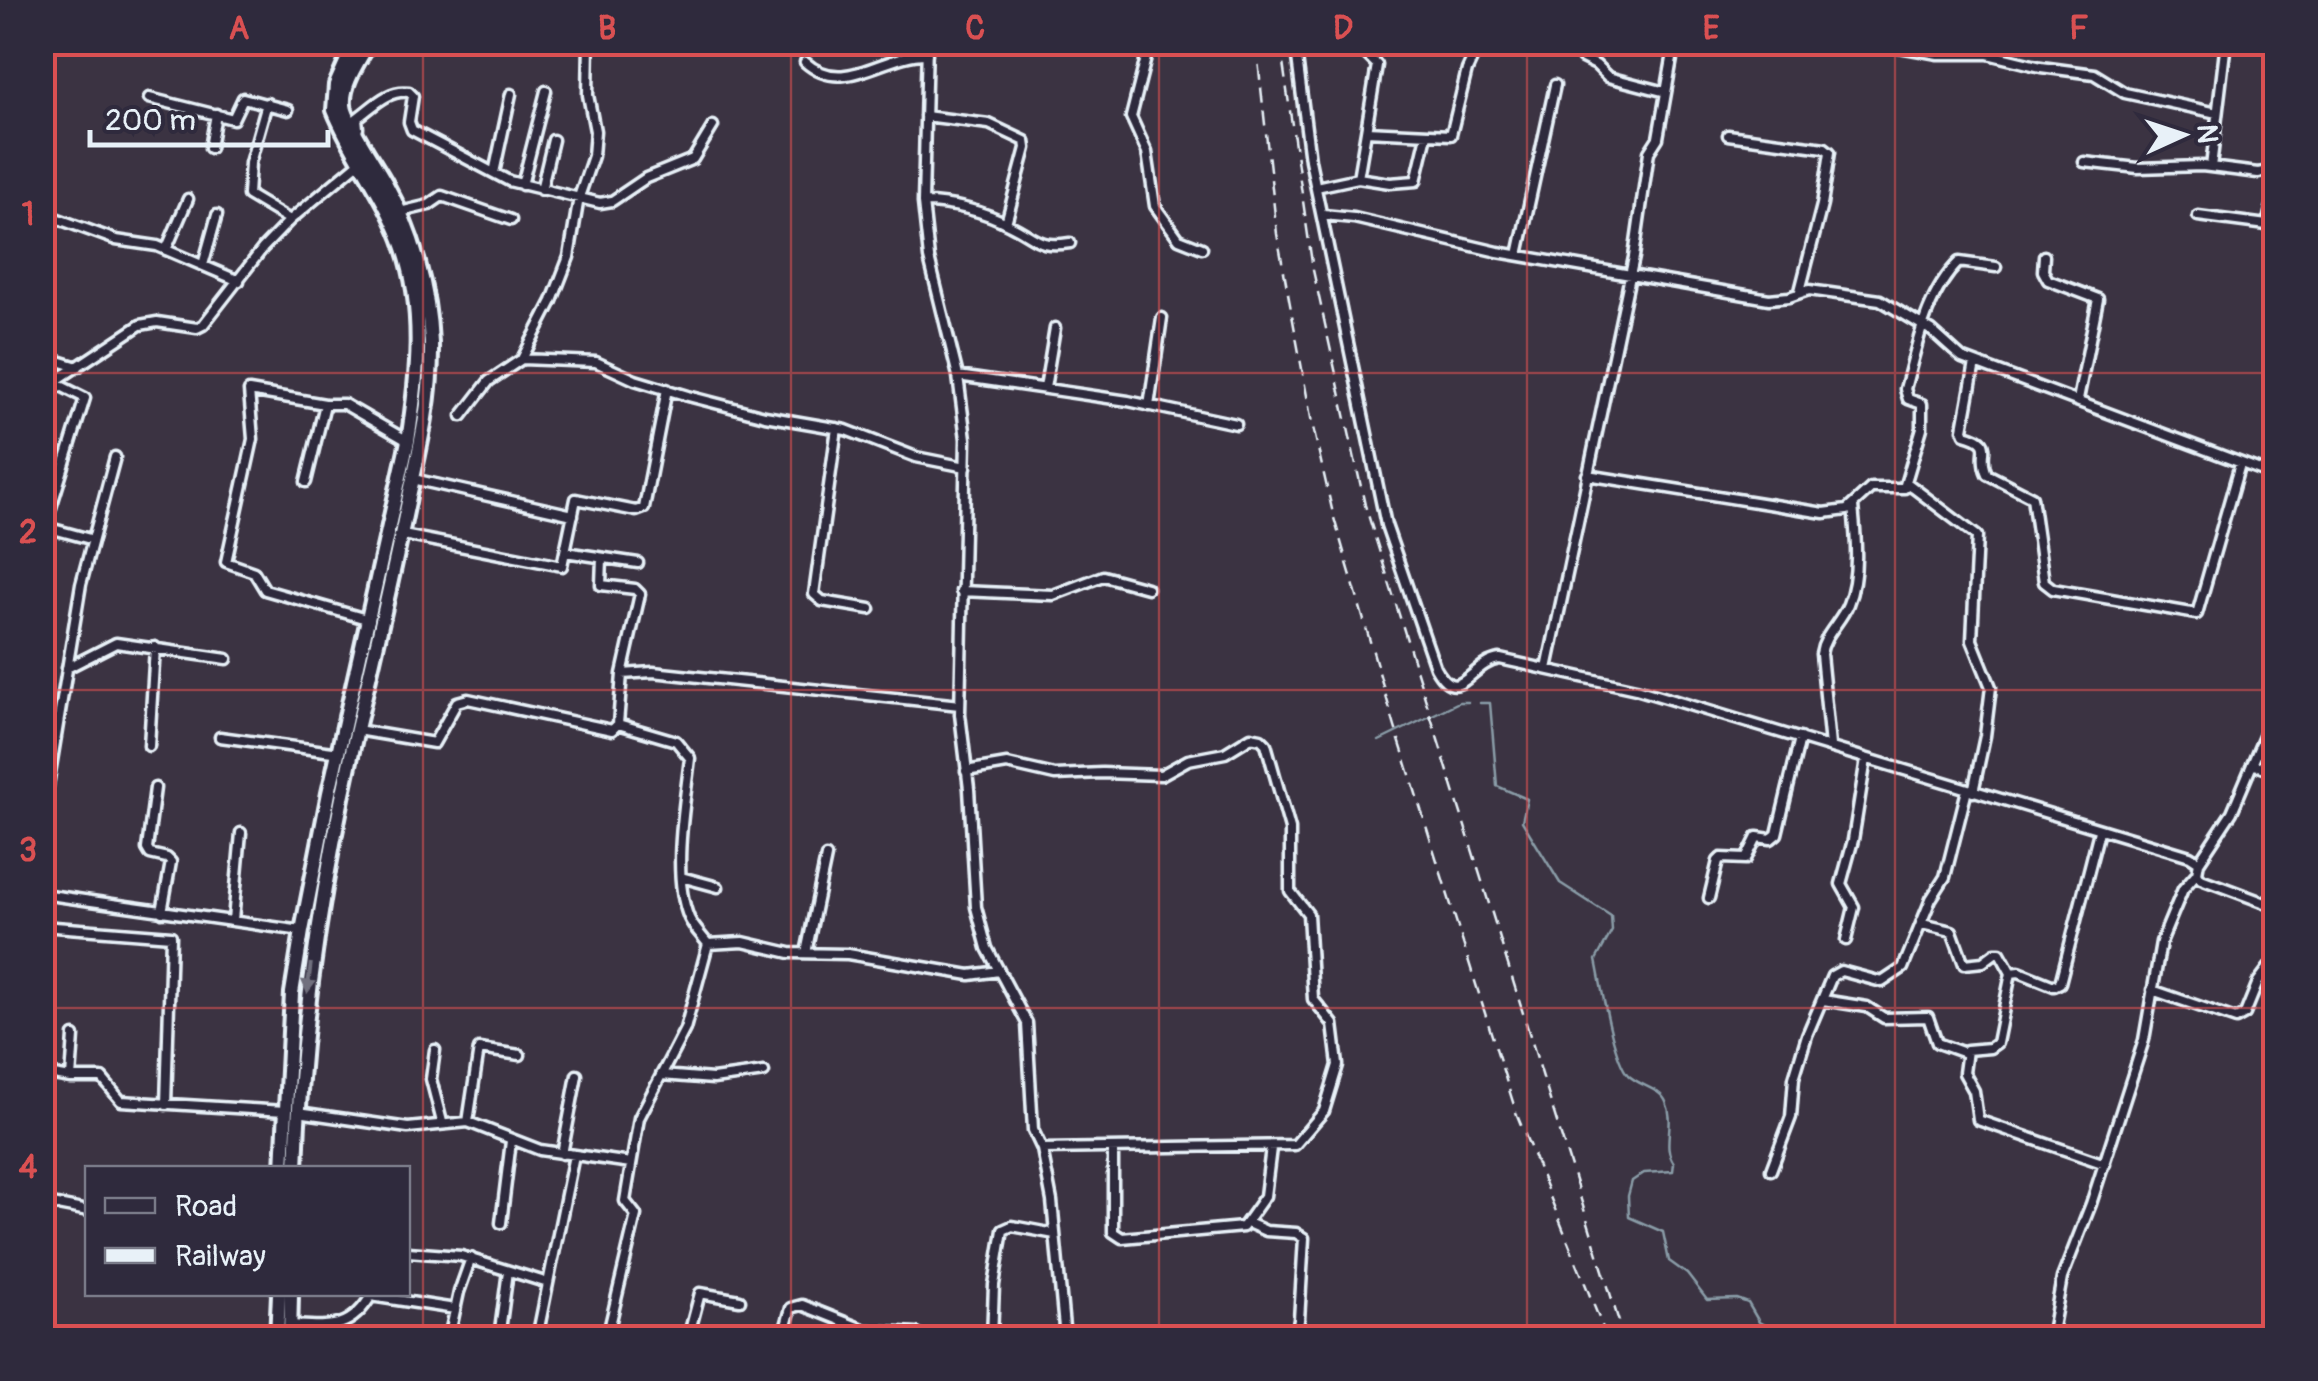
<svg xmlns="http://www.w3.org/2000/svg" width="2318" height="1381" viewBox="0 0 2318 1381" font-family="Pangolin,sans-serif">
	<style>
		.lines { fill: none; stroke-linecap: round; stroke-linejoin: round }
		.stream { stroke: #8a9da8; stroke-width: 2.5 }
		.street-casing { stroke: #e8f1f8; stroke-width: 15 }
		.highway-casing { stroke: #e8f1f8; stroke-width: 20 }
		.street { stroke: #2f2a3d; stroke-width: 8 }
		.highway { stroke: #2f2a3d; stroke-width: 12 }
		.rail { stroke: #e8f1f8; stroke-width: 2.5; stroke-dasharray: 15 8; stroke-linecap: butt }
		.oneway { fill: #70707e }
		.grid { fill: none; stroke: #da5052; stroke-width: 2.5; stroke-opacity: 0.55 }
		.neatline { fill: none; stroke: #da5052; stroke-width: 4 }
		.grid-label { font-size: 32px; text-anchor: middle; font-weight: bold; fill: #da5052 }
	</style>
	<rect width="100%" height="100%" fill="#3b3342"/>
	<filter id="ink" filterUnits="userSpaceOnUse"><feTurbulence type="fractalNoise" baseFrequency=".01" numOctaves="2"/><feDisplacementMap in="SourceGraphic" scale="20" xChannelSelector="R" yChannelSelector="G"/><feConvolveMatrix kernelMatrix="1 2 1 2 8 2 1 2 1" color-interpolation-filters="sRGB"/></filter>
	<g filter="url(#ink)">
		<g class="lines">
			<!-- stream -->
			<path class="stream" d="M1480,703H1490L1497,786L1527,799L1522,821L1560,883L1611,916L1612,931L1596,960C1601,984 1613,1059 1628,1075C1639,1086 1660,1088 1666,1102C1676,1124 1661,1144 1674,1163L1673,1171L1644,1173L1632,1181L1628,1196L1629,1217L1663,1232L1669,1261L1687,1274L1707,1300L1737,1299L1748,1303L1759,1322L1782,1335V1338
				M1379,741L1459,702H1468"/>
			<!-- street casing -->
			<g class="street-casing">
				<path id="street" d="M927,42L923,203L929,258L958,376L966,439L960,714L969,789L976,907L987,948L1027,1023L1033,1130L1042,1149L1052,1201L1065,1338
					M1150,42L1131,117L1147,152L1155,206L1179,239L1202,248
					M1295,42L1310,160L1386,525L1435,667C1459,710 1470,662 1500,659L1636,689L2190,856L2199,862L2197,873L2201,879L2276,907
					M1332,42L1361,49L1377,65L1366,131
					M1574,42L1582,58L1596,65L1608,77L1666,92
					M1872,42L1938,54H1988L2041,67L2094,74L2125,93L2217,113
					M2262,42L2276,45
					M805,62C844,97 884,53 927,54
					M149,98L233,119L243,98L288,110
					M267,103L250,163L248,195L290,220
					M925,116L989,124L1025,141L1026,148L1006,223
					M358,128L357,118C372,108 387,89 409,92L413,96L409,122L412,130L509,181L600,203L612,201L646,178L693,159L713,126
					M1728,135L1825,148L1830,152L1822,205L1800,291
					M210,148L216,114
					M2084,162L2138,168L2202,166L2258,173L2276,170
					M2211,167L2226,42
					M494,173L511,94
					M1358,178L1390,183L1416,181L1427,135
					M522,185L546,91
					M1316,187L1358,178L1366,131L1451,135L1467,70L1480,42
					M2276,189L2267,225L2276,237
					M541,190L553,140
					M923,203C951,203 984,211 1010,225C1037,238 1037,248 1070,243
					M400,212L429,205L442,196L511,220
					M42,213L116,240L157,246L239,281
					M1323,215L1354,218L1498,252L1769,299L1789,297L1809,290L1880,300L1932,331L1962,358L2276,476
					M2198,216L2267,225
					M166,250L188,199
					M1518,255L1555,85
					M2044,256L2043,271L2048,280L2098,299L2078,400
					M203,265L217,215
					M42,356L78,367
					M522,359L552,301L569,257L579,197L593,156L595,131L588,95L589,42
					M1975,363L1963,429L1965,434C1998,443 1976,451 1987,474L2032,497L2044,582L2053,589L2197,614L2240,464
					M958,376L1128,401L1236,424
					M1045,388L1055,328
					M42,390L140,325L157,322L197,328L203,325L263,248L290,220L361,161
					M325,404L249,391L253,439L226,562L254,572L265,590L370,620
					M1149,406L1162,318
					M462,416L489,381L522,359L596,362L635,380L688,396L765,416L846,430L916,457L966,467
					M837,428L814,594L822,601L870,609
					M1587,475L1824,513L1847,510L1871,488H1904L1922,428V404L1908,399L1905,389C1917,346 1926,294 1959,262L1996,267
					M413,479L573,515
					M306,482L325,404H344L408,441
					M1907,483L1977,536L1972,640L1991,687L1985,736L1973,792
					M42,526L90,539
					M45,527L85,398L55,383
					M403,535L562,566L576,499L636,511L644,508L667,389
					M565,552L638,563
					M961,591L1053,595L1103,576L1147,588
					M67,668L116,643L227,659
					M1547,669L1634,257L1649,152L1658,138L1675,42
					M622,674L653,672L960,705
					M618,724L676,741L690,758C685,803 671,875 689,918C693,927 702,936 708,944L743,942L790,953L848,954L970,975L999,971
					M357,730L434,743L457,702L468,699L612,730L618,724L622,674L640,594L635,589L601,585L602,558
					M220,737L340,753
					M149,746L155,647
					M1830,746L1821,654C1824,634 1841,622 1848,604C1860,575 1856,537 1853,506
					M2252,764L2276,772
					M966,771L1007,764L1055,775L1102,773L1161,775L1188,760L1225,753L1251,737L1261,739L1266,744L1290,829V891L1308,914L1313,999L1333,1024L1338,1065L1324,1111L1295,1145L1042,1149
					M155,788L147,849L150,854L167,858L171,862L162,912
					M42,822L81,584L115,457
					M2099,831L2060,983L2054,986L2019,972L2011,973L1997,1043L1990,1048L1967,1050L1964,1073L1974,1091L1978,1120L2105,1164
					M2199,862L2232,812L2276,708
					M681,877L718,887
					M42,894L302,931
					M1709,898L1718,861L1721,858L1746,859L1757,837L1771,839L1777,834L1800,738
					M233,920L241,833
					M1922,924L1952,931L1964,964L1983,962L1995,953H2000L2011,973
					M42,926L171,936L166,1105
					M1846,940L1854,907L1841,884L1853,840L1866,759
					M806,953L826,857
					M2152,990L2236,1019L2245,1014L2258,982L2276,958
					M1823,1000L1867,1007L1884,1018L1928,1017L1937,1043L1965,1053
					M74,1036L71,1078H102L121,1101L285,1111
					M435,1050L431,1079L442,1122
					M42,1073L71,1078
					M661,1075L713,1079L764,1072
					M298,1112L408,1128L468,1122L540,1150L631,1163
					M468,1122L479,1049L520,1055
					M1113,1148V1232L1122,1238L1243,1227L1265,1196L1271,1148
					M562,1154L577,1075
					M1771,1170L1791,1117L1794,1078L1807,1035L1832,976L1841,971L1882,982L1903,968L1931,899L1945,877L1967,790
					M42,1202L88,1211
					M501,1223L511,1141
					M1248,1223L1266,1231L1296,1233L1304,1238L1299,1320L1295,1338
					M408,1252L461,1256L548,1283
					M371,1296L455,1309
					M291,1325C330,1327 351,1331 372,1294
					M449,1338L459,1292L471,1258
					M499,1338L508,1271
					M537,1338L574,1155
					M607,1338L636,1215L625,1201L639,1118L685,1029L708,944
					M688,1338L700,1293L740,1300
					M788,1338L786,1326L791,1308L802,1305L865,1330L917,1333L924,1338
					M992,1338L994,1285L1003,1230L1012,1226L1055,1234
					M992,1338L1064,1337
					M2051,1338L2062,1278L2091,1204L2144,1040L2161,942L2183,889L2197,873"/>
			</g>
			<!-- highway casing -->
			<g class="highway-casing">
				<path id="highway" d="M283,1168L292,993L302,931L329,793L408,441C418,377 425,311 404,248C388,199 353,157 334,110L336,85L355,42
					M296,1168C301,1008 327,854 364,699C380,630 396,561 410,492C421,443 432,394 431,343C429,289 412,231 386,184C377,167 345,121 344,105C342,83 359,61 369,42
					M277,1338L279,1294
					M290,1338L291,1294"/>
			</g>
			<!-- street -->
			<use href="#street" class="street"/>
			<!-- highway -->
			<use href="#highway" class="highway"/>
			<!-- rail -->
			<path class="rail" d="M1256,42L1277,234L1312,423L1334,518L1395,727L1517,1115L1607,1338
				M1280,42L1313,270L1365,505L1624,1338"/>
		</g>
		<!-- one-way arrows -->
		<defs><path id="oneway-solid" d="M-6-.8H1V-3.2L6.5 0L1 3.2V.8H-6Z" transform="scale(2.5)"/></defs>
		<use class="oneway" href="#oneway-solid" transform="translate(309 978) rotate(97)"/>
	</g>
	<!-- grid -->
	<path class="grid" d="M423,42V1338M791,42V1338M1159,42V1338M1527,42V1338M1895,42V1338M42,373H2276M42,690H2276M42,1008H2276"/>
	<!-- margin -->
	<rect width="2318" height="1381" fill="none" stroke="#2f2a3d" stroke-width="110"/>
	<!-- legend -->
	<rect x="85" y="1166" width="325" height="130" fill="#2f2a3d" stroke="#797a88" stroke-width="2.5"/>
	<rect x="105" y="1198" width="50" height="15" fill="#2f2a3d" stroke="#797a88" stroke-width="2.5"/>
	<text x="175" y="1216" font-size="30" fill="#e8f1f8">Road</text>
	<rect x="105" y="1248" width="50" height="15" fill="#e8f1f8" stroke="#797a88" stroke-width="2.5"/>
	<text x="175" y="1266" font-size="30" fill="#e8f1f8">Railway</text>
	<!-- north arrow -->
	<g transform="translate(2183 135) rotate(87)" stroke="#2f2a3d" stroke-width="8" paint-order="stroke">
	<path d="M0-8L18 38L0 25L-18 38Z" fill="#e8f1f8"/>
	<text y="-15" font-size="28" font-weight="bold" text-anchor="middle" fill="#e8f1f8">N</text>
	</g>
	<!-- scale -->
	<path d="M90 130v15h238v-15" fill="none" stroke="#e8f1f8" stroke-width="5"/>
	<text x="105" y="130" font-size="30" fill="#e8f1f8" stroke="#2f2a3d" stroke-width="8" paint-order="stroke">200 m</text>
	<rect x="55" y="55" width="2208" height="1271" class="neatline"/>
	<g class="grid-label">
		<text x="239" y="39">A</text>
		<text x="607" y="39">B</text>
		<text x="975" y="39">C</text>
		<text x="1343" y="39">D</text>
		<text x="1711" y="39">E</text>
		<text x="2079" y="39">F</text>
		<text x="28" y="225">1</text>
		<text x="28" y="543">2</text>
		<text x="28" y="861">3</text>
		<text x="28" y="1178">4</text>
	</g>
</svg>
